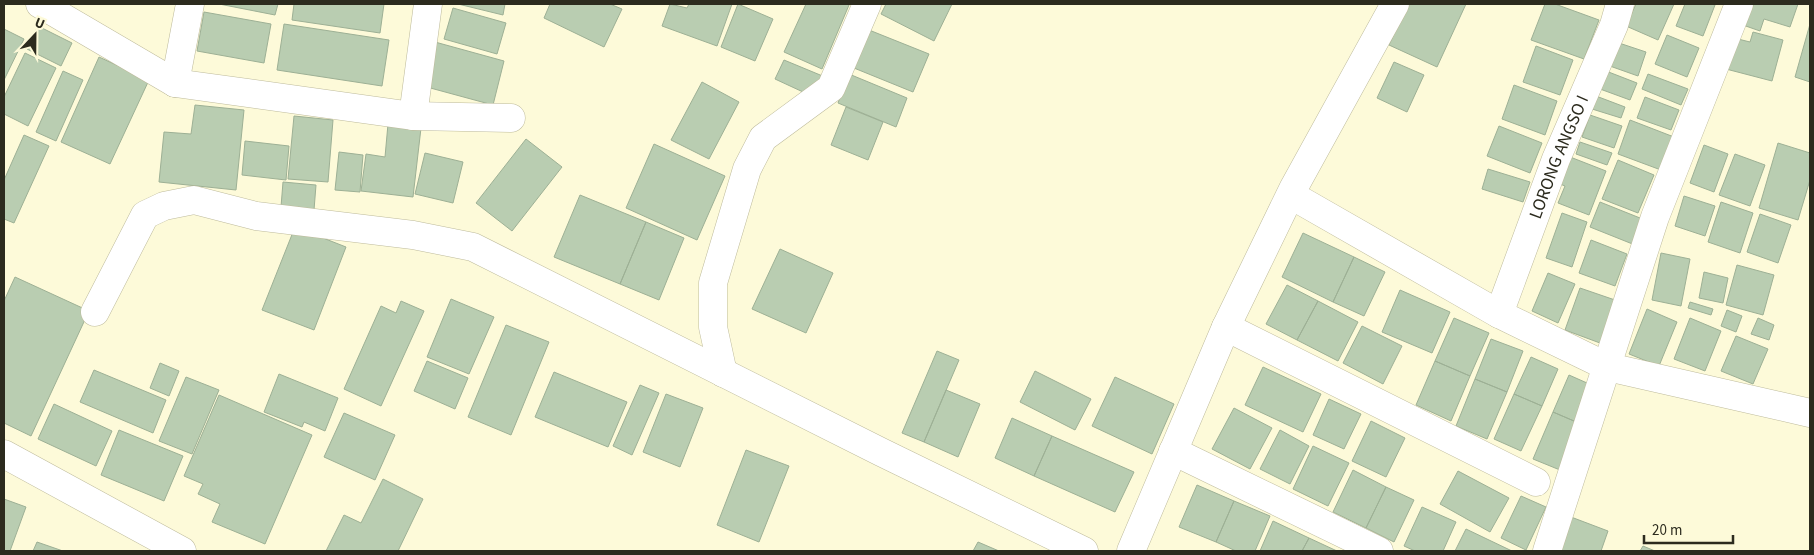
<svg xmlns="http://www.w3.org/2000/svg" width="1814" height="555" viewBox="0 0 1814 555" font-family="'Source Sans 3',sans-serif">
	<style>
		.building { fill: #b9cdb1; stroke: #9db095 }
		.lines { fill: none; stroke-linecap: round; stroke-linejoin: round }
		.minor-casing { stroke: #bebb9c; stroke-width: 29 }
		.minor { stroke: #fff; stroke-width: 28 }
		.labels { text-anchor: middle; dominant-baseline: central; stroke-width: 4; stroke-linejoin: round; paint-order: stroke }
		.street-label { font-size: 18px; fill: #2c2b1e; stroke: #fdfad9 }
	</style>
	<rect width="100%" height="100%" fill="#fdfad9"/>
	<!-- building -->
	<path class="building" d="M219,4H278L275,15Z
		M294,4H384L380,33L292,20Z
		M458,4H505L503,15Z
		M550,4H610L622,9L604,47L544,18Z
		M670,4L687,8L689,4H732L717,46L662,26Z
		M738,4L773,19L755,61L721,47Z
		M806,4H846L849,5L822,69L784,52Z
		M886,4H952L934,41L881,14Z
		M1408,4H1466L1437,67L1389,45Z
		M1545,4H1555L1599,20L1584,59L1531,40Z
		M1636,4H1674L1658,40L1626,26Z
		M1685,4H1711L1715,5L1703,36L1676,26Z
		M1746,4H1798L1790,27L1764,19L1760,31L1740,24Z
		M453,8L506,23L497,54L444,39Z
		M204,12L271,24L264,63L197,51Z
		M284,24L389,40L382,86L277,70Z
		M1810,24V82L1795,77Z
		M38,26L72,43L61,66L27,49Z
		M864,28L929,54L913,92L849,66Z
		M4,29L24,39L4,80Z
		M1753,32L1783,40L1772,81L1726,69L1734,38L1750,42Z
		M1667,35L1699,48L1687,77L1655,64Z
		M435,42L504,61L493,105L423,86Z
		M1616,42L1646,52L1638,76L1607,65Z
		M1536,46L1573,60L1560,95L1523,82Z
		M25,53L56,68L28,126L4,114V97Z
		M99,57L149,80L110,164L61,142Z
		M784,60L825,77L816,98L775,79Z
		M1394,62L1424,75L1407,112L1377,98Z
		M63,71L83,80L56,141L36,132Z
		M1606,71L1637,83L1630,100L1600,89Z
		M849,74L907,98L896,127L838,103Z
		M1648,74L1688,89L1681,105L1642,89Z
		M702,82L739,102L709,159L671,140Z
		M1514,85L1557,101L1545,135L1502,119Z
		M1596,96L1625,107L1621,118L1592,109Z
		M1645,97L1679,110L1671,130L1637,118Z
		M195,105L244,110L236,190L159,182L164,132L191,134Z
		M846,107L883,122L868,160L831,145Z
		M1590,115L1622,126L1614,148L1582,137Z
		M294,116L333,120L328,182L288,179Z
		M1630,120L1674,137L1661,170L1618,154Z
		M388,124L421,128L413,197L361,191L366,154L385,157Z
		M1499,126L1542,143L1530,173L1487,156Z
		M24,135L49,146L14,223L4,219V180Z
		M526,139L562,167L512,231L476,203Z
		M245,141L289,146L286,180L242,175Z
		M1580,142L1612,153L1607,165L1576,154Z
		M1778,143L1810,153V180L1798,220L1759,208Z
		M654,144L725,176L697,240L626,208Z
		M1704,145L1728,154L1714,192L1690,183Z
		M339,152L363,155L360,192L335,190Z
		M425,153L463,162L453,203L415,194Z
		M1735,154L1765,165L1750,206L1719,195Z
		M1565,155L1606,171L1589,215L1558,203L1565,186L1555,182Z
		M1618,160L1654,175L1638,213L1602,199Z
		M1488,169L1530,182L1523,202L1482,189Z
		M283,182L316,185L314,210L281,207Z
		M580,195L646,222L620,284L554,257Z
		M1684,196L1715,206L1705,236L1675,226Z
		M1600,202L1650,222L1640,247L1590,227Z
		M1721,202L1753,213L1740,253L1708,242Z
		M1562,213L1587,222L1572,267L1546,258Z
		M1760,214L1791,225L1778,263L1747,252Z
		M646,222L684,238L659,300L620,284Z
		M295,227L346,247L314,330L262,310Z
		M1303,233L1354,257L1333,302L1282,277Z
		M1591,240L1627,254L1615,286L1579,273Z
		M780,249L833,273L806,333L752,309Z
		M1661,253L1690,259L1681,306L1652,300Z
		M1354,257L1385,272L1364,316L1333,302Z
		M1737,265L1774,275L1763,315L1726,305Z
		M1704,272L1728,278L1723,303L1699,298Z
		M1548,273L1575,284L1558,323L1532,311Z
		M15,277L89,311L31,436L4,423V301Z
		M1287,285L1318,301L1297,340L1266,324Z
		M1580,288L1615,300L1600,343L1565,330Z
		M1400,290L1450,312L1432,353L1382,332Z
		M451,299L494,317L469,374L427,357Z
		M401,301L424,311L381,406L344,389L381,306L396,313Z
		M1318,301L1358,322L1338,361L1297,340Z
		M1690,302L1713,309L1711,315L1688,308Z
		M1647,309L1677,322L1659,366L1629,354Z
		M1727,310L1742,316L1736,332L1721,326Z
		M1454,318L1489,333L1470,376L1435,361Z
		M1690,318L1721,331L1705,371L1674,359Z
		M1758,318L1774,325L1769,340L1751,334Z
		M506,325L549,342L511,435L468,417Z
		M1362,326L1402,346L1383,384L1343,363Z
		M1736,336L1768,349L1753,384L1721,371Z
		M1491,339L1523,351L1507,392L1475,379Z
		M937,351L959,360L924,442L902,433Z
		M1531,357L1558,369L1542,406L1514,394Z
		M427,361L468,378L455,409L414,391Z
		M1435,361L1470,376L1451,421L1416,405Z
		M160,363L179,371L169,396L150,388Z
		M1263,367L1321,394L1303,432L1245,405Z
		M94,370L166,400L153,433L80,402Z
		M1035,371L1091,399L1075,430L1020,402Z
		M554,372L627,402L608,447L535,417Z
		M279,374L338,398L325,431L304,422L302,427L264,412Z
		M1569,375L1596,387L1581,424L1553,412Z
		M186,377L219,390L192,454L159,441Z
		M1115,377L1174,404L1152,454L1092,426Z
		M1475,379L1507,392L1487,439L1456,426Z
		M640,385L659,393L632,455L613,446Z
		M946,390L980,404L958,457L924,442Z
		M666,394L703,408L680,467L643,452Z
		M1514,394L1542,406L1521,451L1494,439Z
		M219,395L312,435L265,544L212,522L220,504L198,494L203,484L184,476Z
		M1329,399L1361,414L1344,449L1313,435Z
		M54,404L112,431L96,466L38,439Z
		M1234,408L1272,428L1250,469L1212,449Z
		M1553,412L1581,424L1560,470L1533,459Z
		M344,413L395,435L375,480L324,457Z
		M1012,418L1052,436L1034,476L995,458Z
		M1371,421L1405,438L1386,477L1352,461Z
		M119,430L183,456L164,501L101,475Z
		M1280,430L1309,446L1290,484L1260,469Z
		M1052,436L1134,472L1115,512L1034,476Z
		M1313,446L1349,463L1328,506L1293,489Z
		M746,450L789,466L759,542L717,525Z
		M1353,470L1386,487L1366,528L1333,512Z
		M1458,471L1509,498L1490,532L1440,504Z
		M383,479L423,499L398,551H326L344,515L361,523Z
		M1197,485L1234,501L1216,542L1179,527Z
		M1386,487L1414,500L1394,542L1366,528Z
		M1521,496L1546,507L1526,550L1501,538Z
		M4,499L26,507L10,551H4Z
		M1234,501L1270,516L1255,551H1236L1216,542Z
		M1422,507L1456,522L1443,551H1415L1404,546Z
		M1571,517L1608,531L1601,551H1558Z
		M1273,521L1309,538L1302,551H1260Z
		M1466,529L1512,551H1455Z
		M1309,538L1337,551H1302Z
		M37,542L63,551H33Z
		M978,542L999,551H973Z
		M1643,546L1655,551H1640Z"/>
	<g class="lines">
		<!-- minor casing -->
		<g class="minor-casing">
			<g id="minor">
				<path d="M40,4L175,83L413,116L511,118"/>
				<path d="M175,83L190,4"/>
				<path d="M413,116L428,4"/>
				<path d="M1291,195L1499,314L1608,367L1810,413"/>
				<path d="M95,312L145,215L164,206L194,200L256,216L413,235L473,247L881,452L1084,551"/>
				<path id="s1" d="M1499,314L1556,159L1614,25L1620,4"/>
				<path d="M1226,327L1536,482"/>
				<path d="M723,373L713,327V283L747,169L763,138L831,88L867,4"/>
				<path d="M1173,451L1379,551"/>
				<path d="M4,454L182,551"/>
				<path d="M1131,551L1226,327L1293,189L1395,4"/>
				<path d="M1547,551L1655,217L1739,4"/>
			</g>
		</g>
		<!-- minor -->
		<use href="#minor" class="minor"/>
	</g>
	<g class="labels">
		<!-- street labels -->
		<g class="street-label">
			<text stroke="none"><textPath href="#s1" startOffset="168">LORONG ANGSO I</textPath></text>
		</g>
	</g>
	<!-- border -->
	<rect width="1814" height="555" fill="none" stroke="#2c2b1e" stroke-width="10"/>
	<!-- north arrow -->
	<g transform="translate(35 35) rotate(22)" stroke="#fdfad9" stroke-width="4" paint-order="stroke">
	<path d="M0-4L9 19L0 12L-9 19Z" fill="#2c2b1e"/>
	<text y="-8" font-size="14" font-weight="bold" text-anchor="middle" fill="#2c2b1e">U</text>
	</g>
	<!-- scale -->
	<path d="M1644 535v8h89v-8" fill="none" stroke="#2c2b1e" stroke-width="2.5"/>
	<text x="1652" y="535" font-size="15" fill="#2c2b1e" stroke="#fdfad9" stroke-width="4" paint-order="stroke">20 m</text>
</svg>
